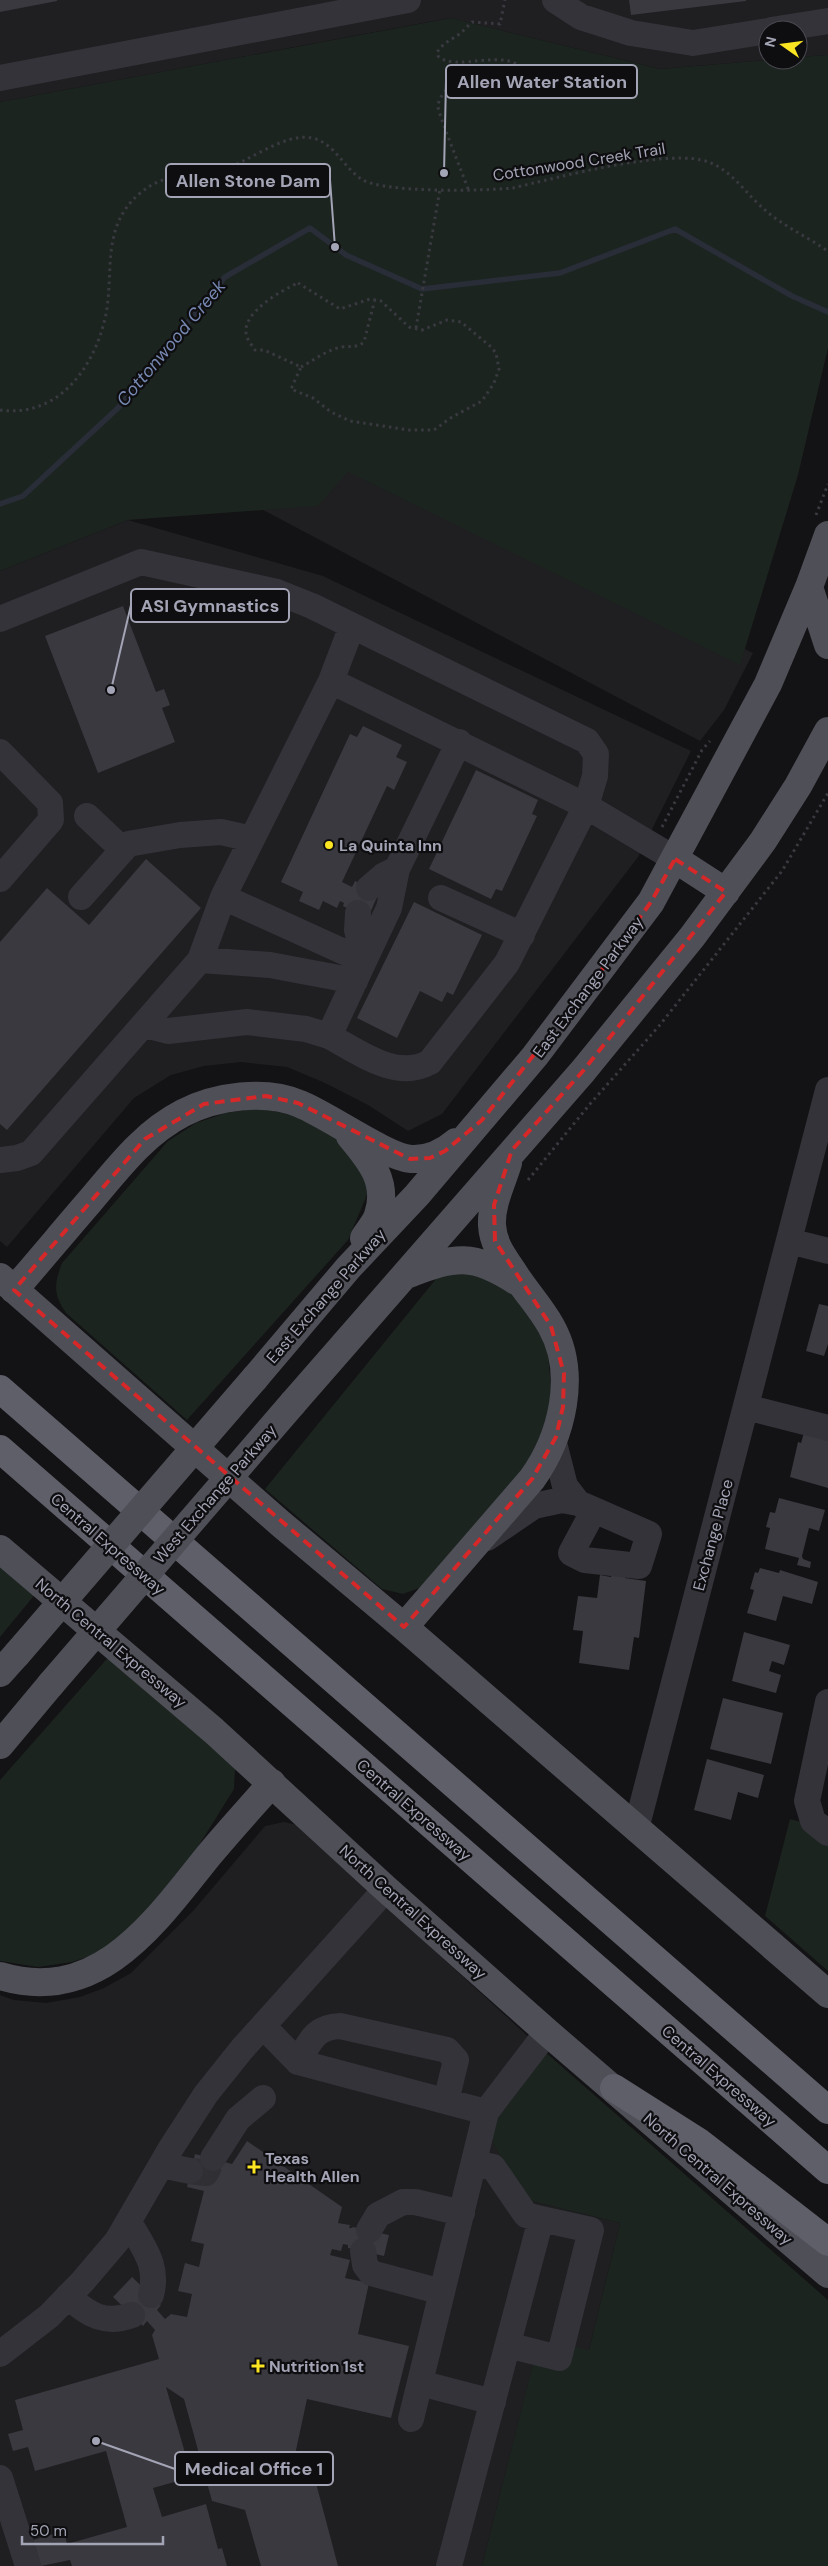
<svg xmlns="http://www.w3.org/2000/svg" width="828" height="2566" viewBox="0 0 828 2566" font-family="'DM Sans',sans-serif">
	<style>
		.built { fill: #1f1e21 }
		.green { fill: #1c241f }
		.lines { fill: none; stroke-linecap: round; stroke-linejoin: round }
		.stream { stroke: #282d38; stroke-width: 5.5 }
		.building { fill: #3a393f }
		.minor-tunnel { stroke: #302f34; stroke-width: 26; stroke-dasharray: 26 13; stroke-linecap: butt }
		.path { stroke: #393940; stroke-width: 3; stroke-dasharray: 2.5 4; stroke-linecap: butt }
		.minor { stroke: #333339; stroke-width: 26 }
		.major { stroke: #4f4f58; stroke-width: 28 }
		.highway { stroke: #5f5f6a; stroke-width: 28 }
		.major-bridge { stroke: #4f4f58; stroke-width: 28 }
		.marked { fill: none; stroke: #d62828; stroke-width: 4; stroke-dasharray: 10 6; stroke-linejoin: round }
		.poi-dot { fill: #fbe523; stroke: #0e0d0f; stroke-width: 2 }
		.labels { text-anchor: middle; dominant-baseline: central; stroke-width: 4.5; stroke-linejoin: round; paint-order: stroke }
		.street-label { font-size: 16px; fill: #a3a4b5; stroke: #0e0d0f }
		.poi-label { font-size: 16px; font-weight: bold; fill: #a3a4b5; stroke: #0e0d0f; text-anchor: start }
		.water-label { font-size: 18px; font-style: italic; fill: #7789b3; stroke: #0e0d0f }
		.leader { fill: none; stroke: #a3a4b5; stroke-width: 2 }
		.callout-dot { fill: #a3a4b5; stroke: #0e0d0f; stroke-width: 2 }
		.callout { fill: #0e0d0f; stroke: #a3a4b5; stroke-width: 2 }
		.callout-label { font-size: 18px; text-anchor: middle; font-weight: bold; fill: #a3a4b5 }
	</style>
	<rect width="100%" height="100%" fill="#131214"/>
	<!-- built -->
	<path class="built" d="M0,0H828V55L798,57V30H768V60L660,69L450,18L0,102Z
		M169,372L753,653L724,710L700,741L125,437Z
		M128,520L323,576L691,751L638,857L442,1114L408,1131L368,1105L325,1083L287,1067L241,1062L204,1066L171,1075L134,1098L7,1247L0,1241V571Z
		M284,1822L306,1827L388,1908L543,2050L527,2200L620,2223L589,2350L533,2364L482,2566H0V1995L14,2000L46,2003L80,1997L104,1988L131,1973L193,1911L265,1826Z"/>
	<!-- green -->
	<path class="green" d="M451,18L660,69L768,60H798V57L828,55V348L798,475L740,665L348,472L318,506L128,520L0,571V102Z
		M259,1108C293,1114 327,1125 352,1150C361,1158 366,1173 372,1183L348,1240L187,1420L66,1313C53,1294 54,1284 62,1263L168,1141L196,1123L226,1113Z
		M480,1269L521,1301L542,1332L548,1355L551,1387L550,1417L534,1456L422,1587L403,1594L382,1589L265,1489L440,1274Z
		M0,1559L37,1592L0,1637Z
		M112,1653L227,1755L235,1769L234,1789L186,1866L121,1938L99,1953L72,1962L38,1967L0,1961V1780Z
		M790,1819L828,1829V1971L765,1916Z
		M543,2050L828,2300V2566H482L533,2363L573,2346L589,2350L620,2223L527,2200L487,2133Z"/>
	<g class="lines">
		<!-- stream -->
		<path class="stream" d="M0,504L23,496L118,408L225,277L310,228L346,255L422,289L560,273L675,229L792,296L828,312"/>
	</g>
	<!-- building -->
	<path class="building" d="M0,0H57V1L0,12Z
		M629,0H746V1L631,15Z
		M123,606L156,692L164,689L170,705L162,708L175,742L98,773L45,636Z
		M363,726L402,745L396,757L407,762L394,790L387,786L342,882L352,887L355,881L379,892L368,918L343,906L344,903L340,901L337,908L323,901L319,910L299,901L303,892L281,882L350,734L357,737Z
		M476,770L538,800L532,814L537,816L502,891L496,889L491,899L429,869Z
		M146,859L201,908L7,1130L0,1124V942L47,888L89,925Z
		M414,902L482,935L453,995L447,992L442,1002L420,991L397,1038L357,1018Z
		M819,1304L828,1306V1344L824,1356L806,1351Z
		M805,1429L828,1435V1488L790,1477L798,1442L801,1443Z
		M779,1498L825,1510L819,1531L809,1528L802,1556L803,1559L811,1562L810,1568L797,1565L799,1558L765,1549L770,1528L766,1527L770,1512L775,1513Z
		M612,1567L626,1569L625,1578L646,1581L639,1638L634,1637L629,1670L579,1663L583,1631L573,1630L578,1596L597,1598L600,1575L611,1577Z
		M760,1568L779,1573L780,1570L818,1582L812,1604L783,1596L776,1621L747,1613L754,1590L750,1589L755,1572L758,1573Z
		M744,1632L790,1645L784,1665L772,1661L769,1671L781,1675L776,1693L732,1681Z
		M723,1698L783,1713L771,1764L710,1749Z
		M707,1759L764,1775L758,1798L738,1792L731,1820L694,1810Z
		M247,2141L342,2207L338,2223L350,2225L349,2228H352L353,2227L389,2235L384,2256L348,2248V2245L343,2244L341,2251L332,2249L330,2255L350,2260L345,2278L369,2283L358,2334L409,2346L391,2418L307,2399L293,2464L312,2468L338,2566H261L245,2510L212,2501L184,2399L166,2387L192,2477L153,2488L162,2517L206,2504L218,2549L222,2548L227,2566H72L70,2560L41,2566L33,2540L64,2531L67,2544L127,2527L106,2451L35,2471L28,2447L13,2451L8,2434L23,2430L15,2400L159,2359L152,2335L155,2330L147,2321L143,2326L113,2297L132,2277L161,2305L157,2310L165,2319L171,2314L187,2317L192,2294L178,2291L185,2263L199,2267L204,2244L191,2241L204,2191L187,2187L195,2154L232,2164Z"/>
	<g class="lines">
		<!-- minor-tunnel -->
		<path class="minor-tunnel" d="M190,2171L206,2173L213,2158"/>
		<!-- path -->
		<path class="path" d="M468,189C464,177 437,111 438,106C439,94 455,79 466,77C484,74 501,83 519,77L523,71C509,46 455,73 438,56L437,52L444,44L461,33L472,22L500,24L505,0
			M298,283L340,309L370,299L381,301L409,327L422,330L447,320L461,322L490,346L496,353L499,369L494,383L482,401L452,417L434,430H409L350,421L331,412L313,398L291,389L301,367L264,350H255C252,345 247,340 246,333C243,312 282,290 298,283Z
			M416,328L440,189
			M301,367C314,360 327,350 341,347C350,346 357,348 364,342L375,299
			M0,410C59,418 95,367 106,314C114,272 101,227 139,194C167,170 189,179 221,170C248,163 284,132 312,138C334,142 345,170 363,180C386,193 484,191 513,188C556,178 673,146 711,163C733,172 748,196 765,210C783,226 806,236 826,250L828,253
			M816,515L828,484
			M662,827L702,750L710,741
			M528,1180L590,1104L659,1026L782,871L828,793"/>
		<!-- minor -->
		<path class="minor" d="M555,0L581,17L631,33L693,43L768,31
			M771,30L828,21
			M0,78L408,0
			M0,619L141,562L277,592L312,606L587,741L596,754L595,776L586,806L675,859
			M352,626L331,681L223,897L364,961L389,908L397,869L459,742
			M0,752L50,803L51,820L0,879
			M87,816L123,850
			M369,888L383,876L397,869
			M81,897L128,844L180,835L221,832L252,839
			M441,898L522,935
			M200,960L223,897
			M145,1025L168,1031L247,1022L306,1029L329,1036L364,961L357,930L358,913
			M329,1036C359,1052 396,1081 430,1062L507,963L586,806L331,681
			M0,1160L17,1158L31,1153L200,960L270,965L355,981
			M789,1241L828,1251
			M746,1407L828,1428
			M554,1443L565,1486L578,1503
			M487,1538L534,1506L562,1500L578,1503L649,1534L639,1566L585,1560L571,1553L594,1510
			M828,1702L807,1801L813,1821L828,1833
			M636,1829L828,1090
			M263,2026L298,2062L486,2112
			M298,2062C310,2042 314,2027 340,2026L447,2050L456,2060L446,2101
			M213,2158L238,2119L263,2098
			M161,2165L190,2171
			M129,2222C143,2248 159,2264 151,2295
			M369,2230L378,2215L403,2202H415L462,2213
			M363,2251L365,2265L371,2273L442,2292
			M68,2296C88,2315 105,2325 132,2315
			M508,2345L559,2358L591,2230L541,2219
			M0,2354L49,2316L83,2281L117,2241L171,2148L206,2094L242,2049L386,1889
			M420,2383L493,2402
			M411,2419L486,2112L547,2032
			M0,2478L28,2566
			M449,2566L541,2219L526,2215L493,2167L474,2163"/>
		<!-- major -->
		<path class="major" d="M809,587L828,645
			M675,859L726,892
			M350,1136C370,1160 389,1182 378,1215C376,1223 368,1231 364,1238
			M409,1274C455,1256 473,1253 516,1281
			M0,1277L281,1524L404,1627L828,1994
			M14,1290C40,1260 65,1230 90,1201C118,1168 144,1133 183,1113C216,1096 265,1089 300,1104C328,1115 386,1157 411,1159C429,1160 443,1153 456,1142
			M255,1378L349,1267L417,1195L535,1056L651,902L768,684L809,587L828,535
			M293,1403L583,1071L692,937L763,841L798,786L828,731
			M0,1549L214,1731L386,1889L547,2032L828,2274
			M404,1627L532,1479C562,1437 578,1374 551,1326C541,1308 527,1293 516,1276C506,1260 493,1246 492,1225C491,1204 502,1183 508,1163
			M0,1673L17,1654
			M0,1745L51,1684
			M0,1976C99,2006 155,1922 209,1855C229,1831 251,1807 272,1783"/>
		<!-- highway -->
		<path class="highway" d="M0,1389L828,2110
			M0,1449L828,2170
			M614,2088L699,2142L828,2242"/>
		<!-- major-bridge -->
		<path class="major-bridge" d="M17,1654L255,1378
			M51,1684L293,1403"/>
	</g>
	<!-- marked area -->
	<path class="marked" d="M675,859L726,892L583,1071L512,1150L494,1205L495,1241L551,1326L564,1374L563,1407L556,1437L532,1479L404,1627L14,1290L145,1139L204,1104L266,1096L298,1103L410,1159L430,1158L445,1151L482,1120L604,967L651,902Z"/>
	<!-- markers -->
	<g class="poi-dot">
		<circle cx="329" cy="845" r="5"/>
		<path d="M251.5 2159.5h5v5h5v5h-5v5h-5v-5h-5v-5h5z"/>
		<path d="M255.5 2358.5h5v5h5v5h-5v5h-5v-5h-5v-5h5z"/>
	</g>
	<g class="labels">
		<!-- street labels -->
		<g class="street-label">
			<text transform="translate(579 162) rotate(-9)">Cottonwood Creek Trail</text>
			<text transform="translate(588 987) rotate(-53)">East Exchange Parkway</text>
			<text transform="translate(326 1296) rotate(-49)">East Exchange Parkway</text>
			<text transform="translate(215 1494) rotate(-49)">West Exchange Parkway</text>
			<text transform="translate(713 1535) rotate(-75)">Exchange Place</text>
			<text transform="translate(108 1544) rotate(41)">Central Expressway</text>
			<text transform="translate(111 1643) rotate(40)">North Central Expressway</text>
			<text transform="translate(414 1810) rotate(41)">Central Expressway</text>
			<text transform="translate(413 1912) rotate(42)">North Central Expressway</text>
			<text transform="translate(719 2076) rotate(41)">Central Expressway</text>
			<text transform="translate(718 2179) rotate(41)">North Central Expressway</text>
		</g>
		<!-- poi labels -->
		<g class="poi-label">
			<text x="339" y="845">La Quinta Inn</text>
			<text x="265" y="2158">Texas<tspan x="265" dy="18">Health Allen</tspan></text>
			<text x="269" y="2366">Nutrition 1st</text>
		</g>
		<!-- water labels -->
		<g class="water-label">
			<text transform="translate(171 343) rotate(-50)">Cottonwood Creek</text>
		</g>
	</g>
	<!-- callouts -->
	<path class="leader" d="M444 173L446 81M335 247L330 180M111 690L131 605M96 2441L175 2469"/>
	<g class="callout-dot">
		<circle cx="444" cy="173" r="5"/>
		<circle cx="335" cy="247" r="5"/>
		<circle cx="111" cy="690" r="5"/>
		<circle cx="96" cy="2441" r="5"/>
	</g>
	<g class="callout">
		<rect x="446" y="65" width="191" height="33" rx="5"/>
		<rect x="166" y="164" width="164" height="33" rx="5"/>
		<rect x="131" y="589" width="158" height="33" rx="5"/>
		<rect x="175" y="2452" width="158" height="33" rx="5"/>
	</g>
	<g class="callout-label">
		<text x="542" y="88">Allen Water Station</text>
		<text x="248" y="187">Allen Stone Dam</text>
		<text x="210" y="612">ASI Gymnastics</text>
		<text x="254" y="2475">Medical Office 1</text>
	</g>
	<!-- north arrow -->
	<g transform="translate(783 45) rotate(284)"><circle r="24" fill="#0e0d0f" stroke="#4a4951"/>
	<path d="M0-4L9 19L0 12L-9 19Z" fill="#fbe523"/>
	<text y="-8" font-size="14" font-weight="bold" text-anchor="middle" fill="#a3a4b5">N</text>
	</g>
	<!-- scale -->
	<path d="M22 2536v8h141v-8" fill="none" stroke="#a3a4b5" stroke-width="2.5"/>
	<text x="30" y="2536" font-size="15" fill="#a3a4b5" stroke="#0e0d0f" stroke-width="4" paint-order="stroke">50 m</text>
</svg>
